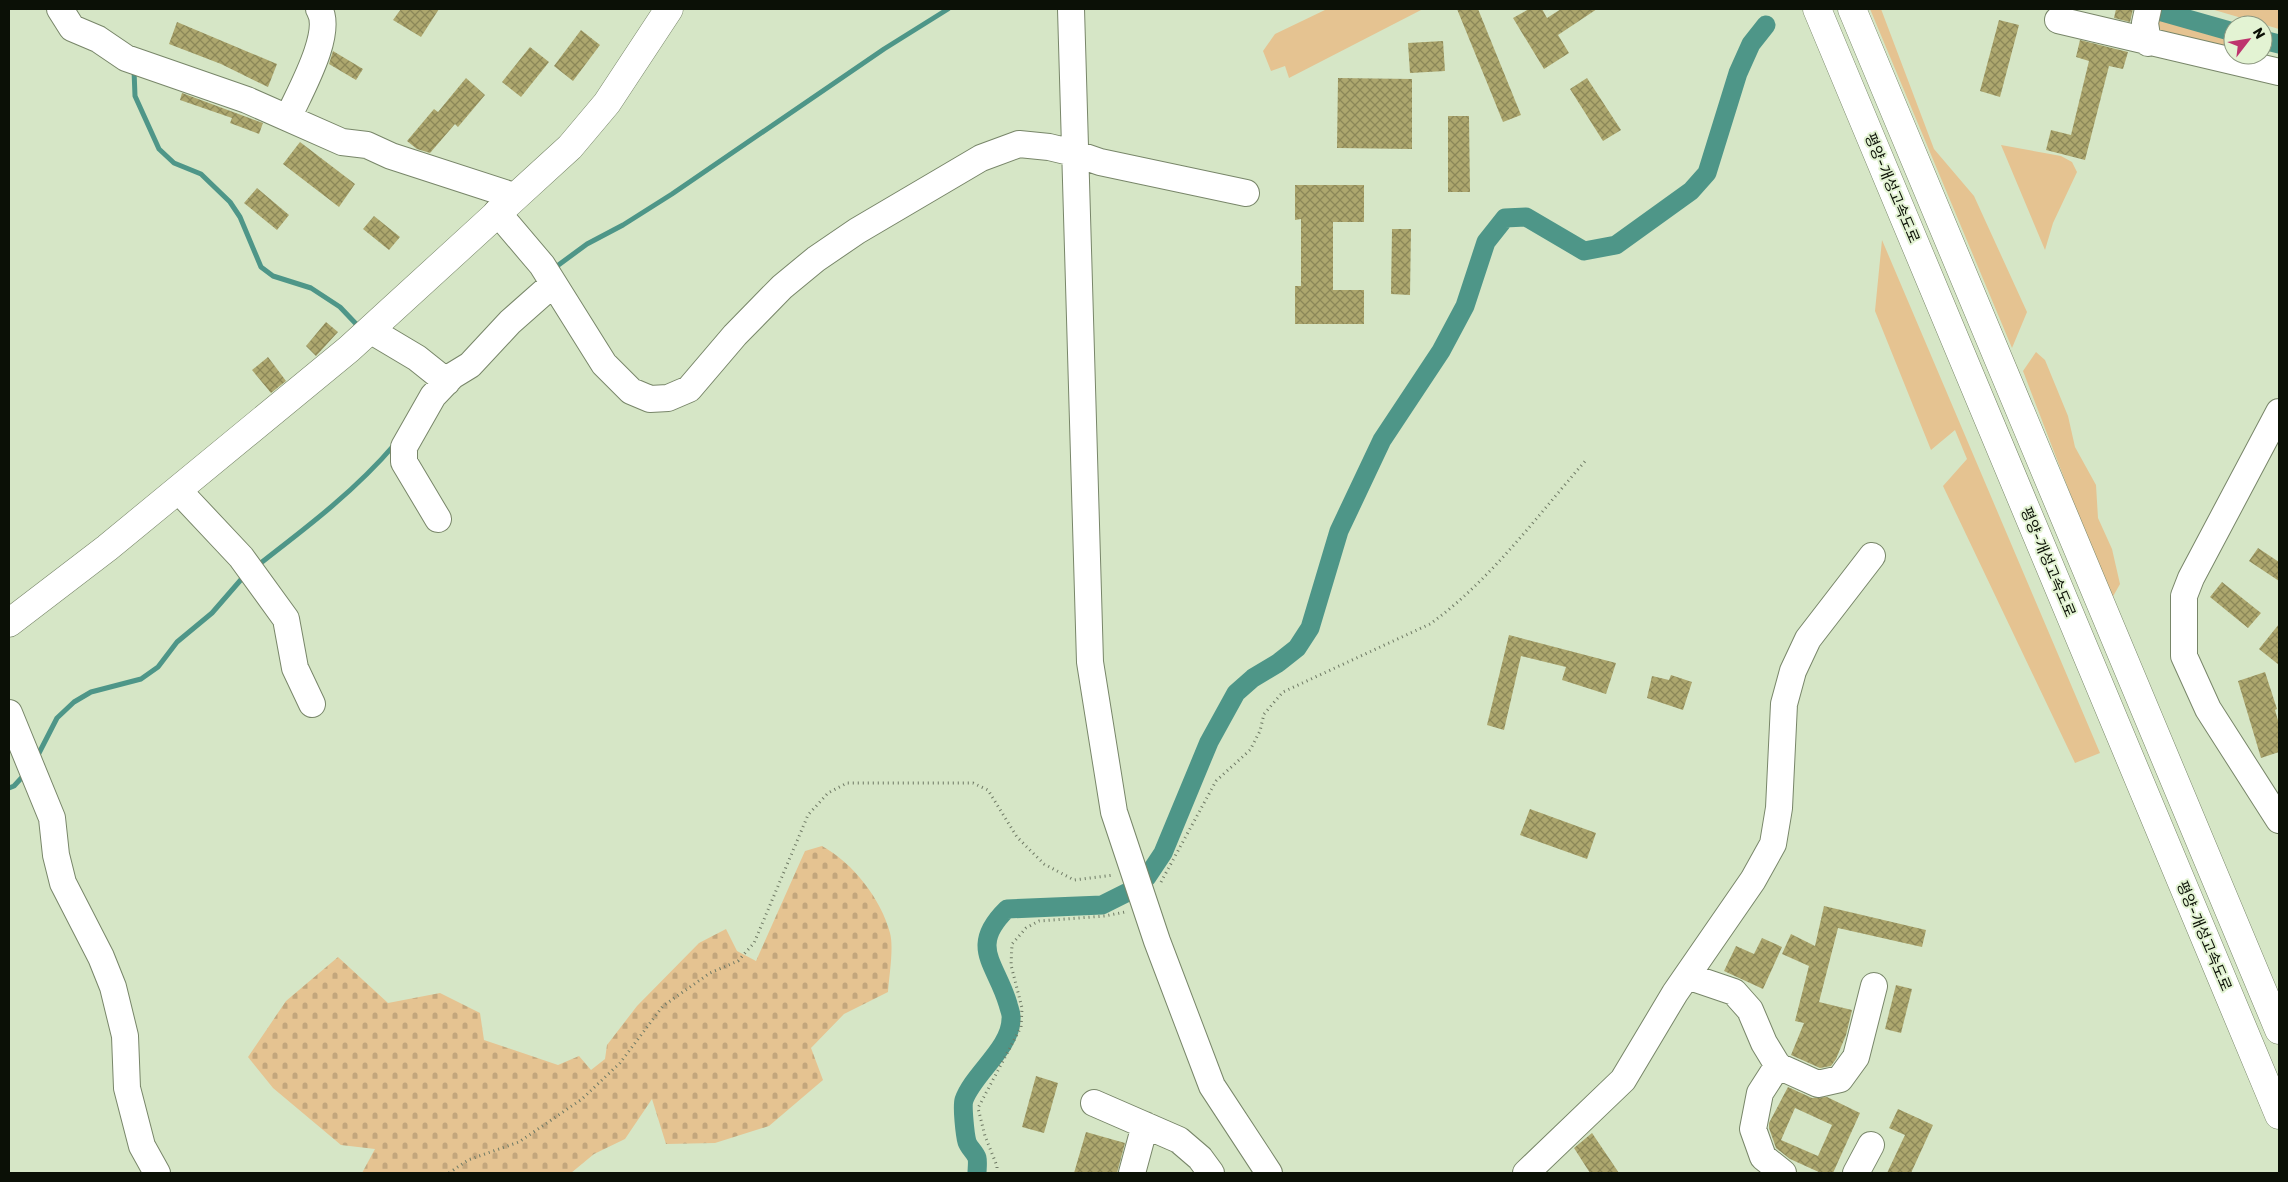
<svg xmlns="http://www.w3.org/2000/svg" width="2288" height="1182" viewBox="0 0 2288 1182" font-family="Rubik,'Noto Sans KR',sans-serif">
	<style>
		.grass { fill: #e5c391 }
		.cemetery { fill: url(#cemetery-stones) }
		.lines { fill: none; stroke-linecap: round; stroke-linejoin: round }
		.stream { stroke: #4e9688; stroke-width: 5 }
		.canal { stroke: #4e9688; stroke-width: 19 }
		.building { fill: url(#building-cross-hatch); fill-rule: evenodd }
		.minor-casing { stroke: #788669; stroke-width: 28 }
		.major-casing { stroke: #788669; stroke-width: 29 }
		.highway-casing { stroke: #788669; stroke-width: 29 }
		.path { stroke: #6e7964; stroke-width: 3; stroke-dasharray: 1 4; stroke-linecap: butt }
		.minor { stroke: #fff; stroke-width: 26 }
		.major { stroke: #fff; stroke-width: 28 }
		.highway { stroke: #fff; stroke-width: 28 }
		.labels { text-anchor: middle; dominant-baseline: central; stroke-width: 4; stroke-linejoin: round; paint-order: stroke }
		.street-label { font-size: 15px; fill: #0b1006; stroke: #e3f3d3 }
	</style>
	<defs>
		<pattern id="cemetery-stones" width="16" height="16" patternUnits="userSpaceOnUse" patternTransform="scale(1.25)"><rect width="16" height="16" fill="#e5c391"/><path d="M2 7V4a2 2 0 0 1 4 0v3zM10 15v-3a2 2 0 0 1 4 0v3z" fill="#c3a67c"/></pattern>
		<pattern id="building-cross-hatch" width="8" height="8" patternUnits="userSpaceOnUse" patternTransform="scale(1.25)"><rect width="8" height="8" fill="#ada76e"/><path d="M0 0l8 8M0 8l8-8" fill="none" stroke="#8b8758"/></pattern>
	</defs>
	<rect width="100%" height="100%" fill="#d6e6c6"/>
	<!-- grass -->
	<path class="grass" d="M1327,9H1423L1289,78L1285,66L1271,71L1263,51L1275,34Z
		M1870,9H1881L1934,149L1974,196L2027,312L2012,348Z
		M2211,9H2279V29Z
		M2155,18L2233,39V54L2152,32Z
		M2001,145L2061,156L2072,162L2077,172L2053,223L2045,250Z
		M1882,240L2100,753L2075,763L1943,486L1967,459L1955,430L1931,450L1875,311Z
		M2036,352L2045,360L2068,416L2075,447L2096,485L2098,518L2112,549L2120,584L2111,600L2023,371Z"/>
	<!-- cemetery -->
	<path class="cemetery" d="M822,846C853,863 881,899 890,933C894,948 889,976 888,992L844,1014L811,1048L823,1080L769,1126L715,1143L666,1144L652,1099L625,1139L594,1154L571,1173H362L375,1149L341,1145L273,1088L248,1057L286,1001L338,957L388,1003L440,993L480,1013L484,1040L558,1065L579,1056L591,1070L605,1059L607,1045L637,1006L699,943L726,929L737,951L756,961L805,851Z"/>
	<g class="lines">
		<!-- stream -->
		<path class="stream" d="M134,70L135,96L159,149L174,163L201,174L230,202L240,217L261,267L273,276L311,288L340,307L359,327
			M553,269L587,244L623,225L672,194L884,49L948,9
			M258,565C306,528 355,491 395,444
			M37,757L57,718L74,702L91,692L141,679L158,667L177,642L212,613L245,575
			M9,788L14,786L25,774"/>
		<!-- canal -->
		<path class="canal" d="M2159,11L2233,32
			M2263,40L2279,44
			M977,1173C977,1169 978,1162 977,1158C975,1152 969,1148 967,1142C965,1135 962,1106 964,1100C973,1074 1011,1048 1011,1019C1012,1014 1009,1009 1008,1004C996,963 968,947 1007,909L1102,905L1128,892L1147,877L1163,853L1209,742L1236,693L1253,678L1278,663L1297,648L1310,628L1339,531L1382,440L1441,351L1465,306L1486,242L1505,218L1526,217L1584,251L1616,245L1691,191L1707,173L1738,73L1751,44L1766,25"/>
	</g>
	<!-- building -->
	<path class="building" d="M401,9H439L421,37L393,20Z
		M1457,9H1478L1521,115L1503,122Z
		M1529,9H1542L1547,18L1561,9H1597L1558,35L1569,53L1544,69L1513,18Z
		M2116,9H2133L2130,22L2114,18Z
		M1999,20L2019,25L2000,97L1980,91Z
		M177,22L277,64L268,87L221,64L169,44Z
		M581,30L600,45L573,81L554,66Z
		M2080,40L2128,52L2123,69L2109,66L2085,160L2046,150L2051,130L2071,135L2089,61L2076,57Z
		M1443,41L1445,71L1410,73L1408,43Z
		M530,47L549,62L521,97L502,82Z
		M333,51L363,69L356,80L329,64Z
		M466,78L485,95L458,127L455,124L430,153L417,149L407,141L434,109L438,112Z
		M1338,78L1412,79V149L1337,148Z
		M1587,78L1621,130L1603,141L1570,89Z
		M182,93L263,123L259,134L230,123L232,118L180,100Z
		M1448,116H1469L1470,192H1448Z
		M300,142L355,184L339,207L283,164Z
		M1295,185H1364V222H1333V290H1364V324H1295V286H1301V219L1295,220Z
		M257,188L289,215L277,230L244,203Z
		M374,216L400,237L389,250L363,229Z
		M1392,229H1411L1410,295L1391,294Z
		M326,322L338,332L316,356L306,346Z
		M268,357L286,381L271,393L252,370Z
		M2258,548L2279,562V581L2249,561Z
		M2222,582L2261,613L2248,628L2210,597Z
		M2279,624V665L2259,649Z
		M1509,635L1616,663L1606,694L1562,680L1566,667L1521,656L1504,730L1487,725Z
		M2265,672L2277,709L2275,710L2279,724V752L2261,758L2238,681Z
		M1671,675L1692,682L1683,710L1647,698L1652,676L1669,680Z
		M1530,809L1596,833L1587,859L1520,835Z
		M1824,906L1926,930L1922,947L1838,928L1819,1002L1852,1010L1846,1035L1836,1059L1831,1066L1820,1068L1791,1055L1804,1023L1795,1021L1809,966L1782,954L1791,934L1815,946Z
		M1762,938L1782,947L1763,989L1724,971L1736,946L1754,954Z
		M1896,985L1912,989L1901,1033L1885,1029Z
		M1036,1076L1058,1083L1044,1133L1022,1127Z
		M1788,1087L1812,1098L1827,1097L1860,1113L1833,1173H1821L1790,1159L1776,1148L1769,1128V1123ZM1795,1108L1832,1125L1818,1156L1781,1140Z
		M1898,1109L1933,1125L1911,1173H1887L1905,1135L1889,1128Z
		M1086,1132L1125,1143L1117,1173H1074Z
		M1592,1133L1619,1173H1590L1574,1148Z"/>
	<g class="lines">
		<!-- minor casing -->
		<g class="minor-casing">
			<path id="minor" d="M60,9L72,28L98,39L126,58L247,100L342,142L367,145L391,156L514,196
				M1071,9L1090,662L1114,812L1157,941L1212,1086L1269,1173
				M2058,20L2279,72
				M2148,43L2145,23L2148,9
				M288,118C299,93 334,33 319,9
				M497,212L542,265L604,364L631,391L650,399L668,398L689,389L735,335L782,287L816,259L857,231L981,158L1019,144L1049,147L1074,153L1100,162L1246,193
				M370,330L417,358L447,382
				M2279,412L2191,578L2184,596V656L2208,709L2279,820
				M178,490L241,557L286,619L295,668L312,704
				M438,519L404,462V447L433,396L452,376L470,365L510,322L553,284
				M9,713L52,818L56,855L63,883L101,957L113,987L125,1036L127,1088L142,1146L157,1173
				M1687,976L1734,992L1750,1010L1764,1043L1778,1066L1818,1084L1840,1079L1856,1057L1874,986
				M1778,1065L1760,1093L1753,1129L1763,1157L1783,1173
				M1094,1103L1179,1140L1200,1158L1211,1173
				M1132,1173L1145,1125
				M1526,1173L1623,1080L1675,993L1753,880L1773,844L1779,808L1784,704L1793,671L1808,639L1872,556
				M1856,1173L1871,1145"/>
		</g>
		<!-- major casing -->
		<g class="major-casing">
			<path id="major" d="M9,623L107,548L349,349L570,147L607,103L669,9"/>
		</g>
		<!-- highway casing -->
		<g class="highway-casing">
			<path id="highway" d="M1817,9L2279,1115
				M1852,9L2279,1030"/>
		</g>
		<!-- path -->
		<path class="path" d="M1161,882L1216,781L1250,750L1260,731L1264,714L1283,692L1430,624C1491,580 1537,516 1587,459
			M449,1173L468,1160L519,1142L582,1099L620,1063L663,1006L710,973L738,961L754,943L808,815L828,793L847,783H973L988,790L1017,837L1044,864L1074,880L1114,875
			M997,1173V1166L985,1136L978,1108L1021,1027L1022,1008L1011,965L1012,944L1026,928L1039,921L1105,916L1125,912"/>
		<!-- minor -->
		<use href="#minor" class="minor"/>
		<!-- major -->
		<use href="#major" class="major"/>
		<!-- highway -->
		<use href="#highway" class="highway"/>
	</g>
	<g class="labels">
		<!-- street labels -->
		<g class="street-label">
			<text transform="translate(1892 188) rotate(67)">평양-개성고속도로</text>
			<text transform="translate(2048 562) rotate(67)">평양-개성고속도로</text>
			<text transform="translate(2204 936) rotate(67)">평양-개성고속도로</text>
		</g>
	</g>
	<!-- border -->
	<rect width="2288" height="1182" fill="none" stroke="#0b1006" stroke-width="20"/>
	<!-- north arrow -->
	<g transform="translate(2248 40) rotate(59)"><circle r="24" fill="#e3f3d3" stroke="#8d9881"/>
	<path d="M0-4L9 19L0 12L-9 19Z" fill="#be346e"/>
	<text y="-8" font-size="14" font-weight="bold" text-anchor="middle" fill="#0b1006">N</text>
	</g>
</svg>
